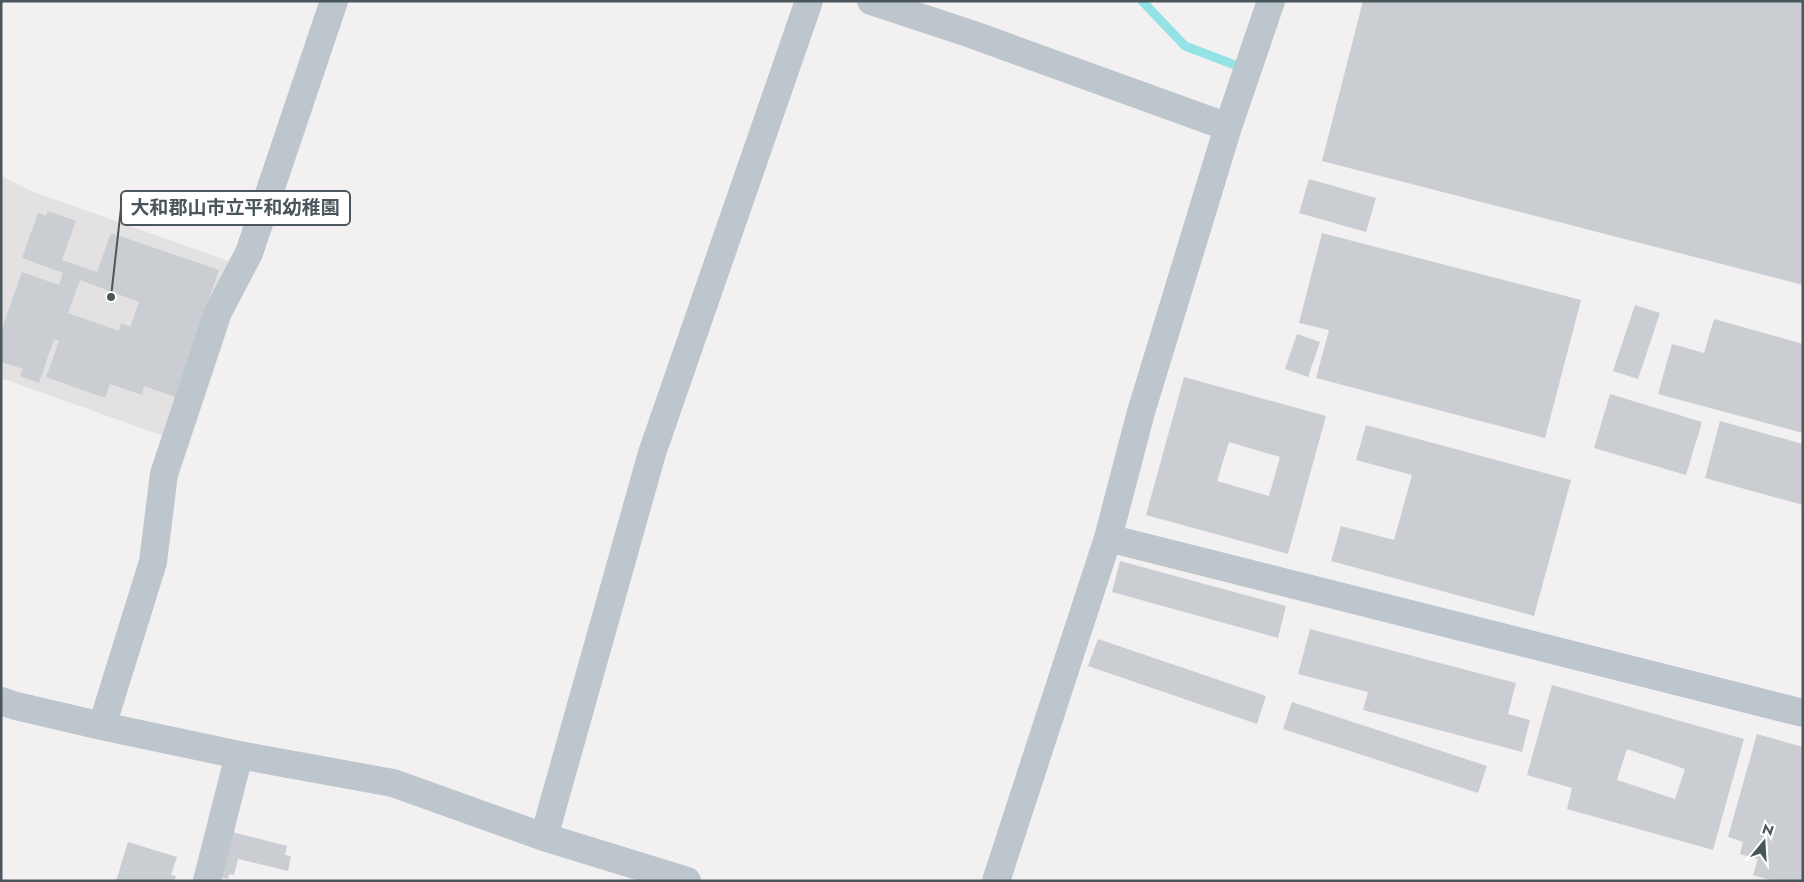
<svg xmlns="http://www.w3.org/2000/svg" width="1804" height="882" viewBox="0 0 1804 882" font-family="Jost,'Noto Sans JP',sans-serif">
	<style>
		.education { fill: #e3e1e1 }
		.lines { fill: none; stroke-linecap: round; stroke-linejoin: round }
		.stream { stroke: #92e2e6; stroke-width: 9 }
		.building { fill: #caced2; fill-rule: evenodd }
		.minor { stroke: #bdc6cc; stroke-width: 28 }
		.leader { fill: none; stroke: #49565c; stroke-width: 2 }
		.callout-dot { fill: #49565c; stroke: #fff; stroke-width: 2 }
		.callout { fill: #fff; stroke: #49565c; stroke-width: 2 }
		.callout-label { font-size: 19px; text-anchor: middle; font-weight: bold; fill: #49565c }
	</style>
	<rect width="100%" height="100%" fill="#f2f0f0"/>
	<!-- education -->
	<path class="education" d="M1,176L31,191L237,264L169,438L1,378Z"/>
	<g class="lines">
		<!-- stream -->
		<path class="stream" d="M1142,1L1185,46L1235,65"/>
	</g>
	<!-- building -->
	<path class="building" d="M1363,1H1803V285L1322,161Z
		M1309,179L1376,198L1366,232L1299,213Z
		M48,211L76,221L62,260L97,272L111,233L219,270L175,397L144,386L142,395L110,384L105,398L46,377L59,341L54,339L39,383L20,376L23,369L1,362V331L22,272L59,285L63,273L22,258L38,213L46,216ZM80,280L139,302L130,327L121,323L119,331L68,313Z
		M1322,233L1581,300L1545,438L1316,378L1329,330L1299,323Z
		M1635,305L1660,313L1638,379L1613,371Z
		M1714,319L1803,344V433L1658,394L1672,344L1704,353Z
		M1297,334L1320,342L1308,377L1285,369Z
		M1184,377L1326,416L1288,554L1146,515ZM1229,442L1280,457L1269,496L1217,481Z
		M1610,394L1702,422L1686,475L1594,448Z
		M1720,421L1803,444V505L1705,478Z
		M1366,425L1571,480L1534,616L1331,561L1341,526L1394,540L1412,475L1356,460Z
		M1120,561L1286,606L1278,638L1112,592Z
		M1310,629L1516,683L1508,714L1530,720L1522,752L1363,710L1368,692L1298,674Z
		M1098,639L1266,696L1257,724L1088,666Z
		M1552,685L1744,739L1713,850L1567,809L1572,788L1527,775ZM1627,749L1685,769L1675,799L1617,780Z
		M1292,702L1487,766L1478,793L1283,729Z
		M1757,734L1803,747V881H1773L1753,875L1758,859L1740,854L1743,842L1728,837Z
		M228,831L287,846L285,855L291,856L288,871L238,859L234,875L229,874L228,879L217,876Z
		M128,842L177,857L171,875L176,876L174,881H116Z"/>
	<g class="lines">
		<!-- minor -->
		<path class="minor" d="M871,1L971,34L1228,127
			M1108,538L1803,713
			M1,701L16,706L102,726L239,755L393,783L544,837L687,881
			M102,726L153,562L164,474L218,312L249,253L334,1
			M544,837L652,453L809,1
			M207,881L239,755
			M996,881L1108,538L1141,412L1228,127L1271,1"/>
	</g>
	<!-- callouts -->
	<path class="leader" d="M111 297L121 208"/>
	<circle class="callout-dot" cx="111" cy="297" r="5"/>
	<rect class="callout" x="121" y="191" width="229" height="34" rx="5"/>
	<g class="callout-label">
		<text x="235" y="214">大和郡山市立平和幼稚園</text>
	</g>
	<!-- border -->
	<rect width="1804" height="882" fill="none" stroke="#49565c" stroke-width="5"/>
	<!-- north arrow -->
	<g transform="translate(1764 842) rotate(18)" stroke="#ffffff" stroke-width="4" paint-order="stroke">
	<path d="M0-4L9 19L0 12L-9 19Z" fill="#49565c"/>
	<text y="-8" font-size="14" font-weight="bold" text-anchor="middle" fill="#49565c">N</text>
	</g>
</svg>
